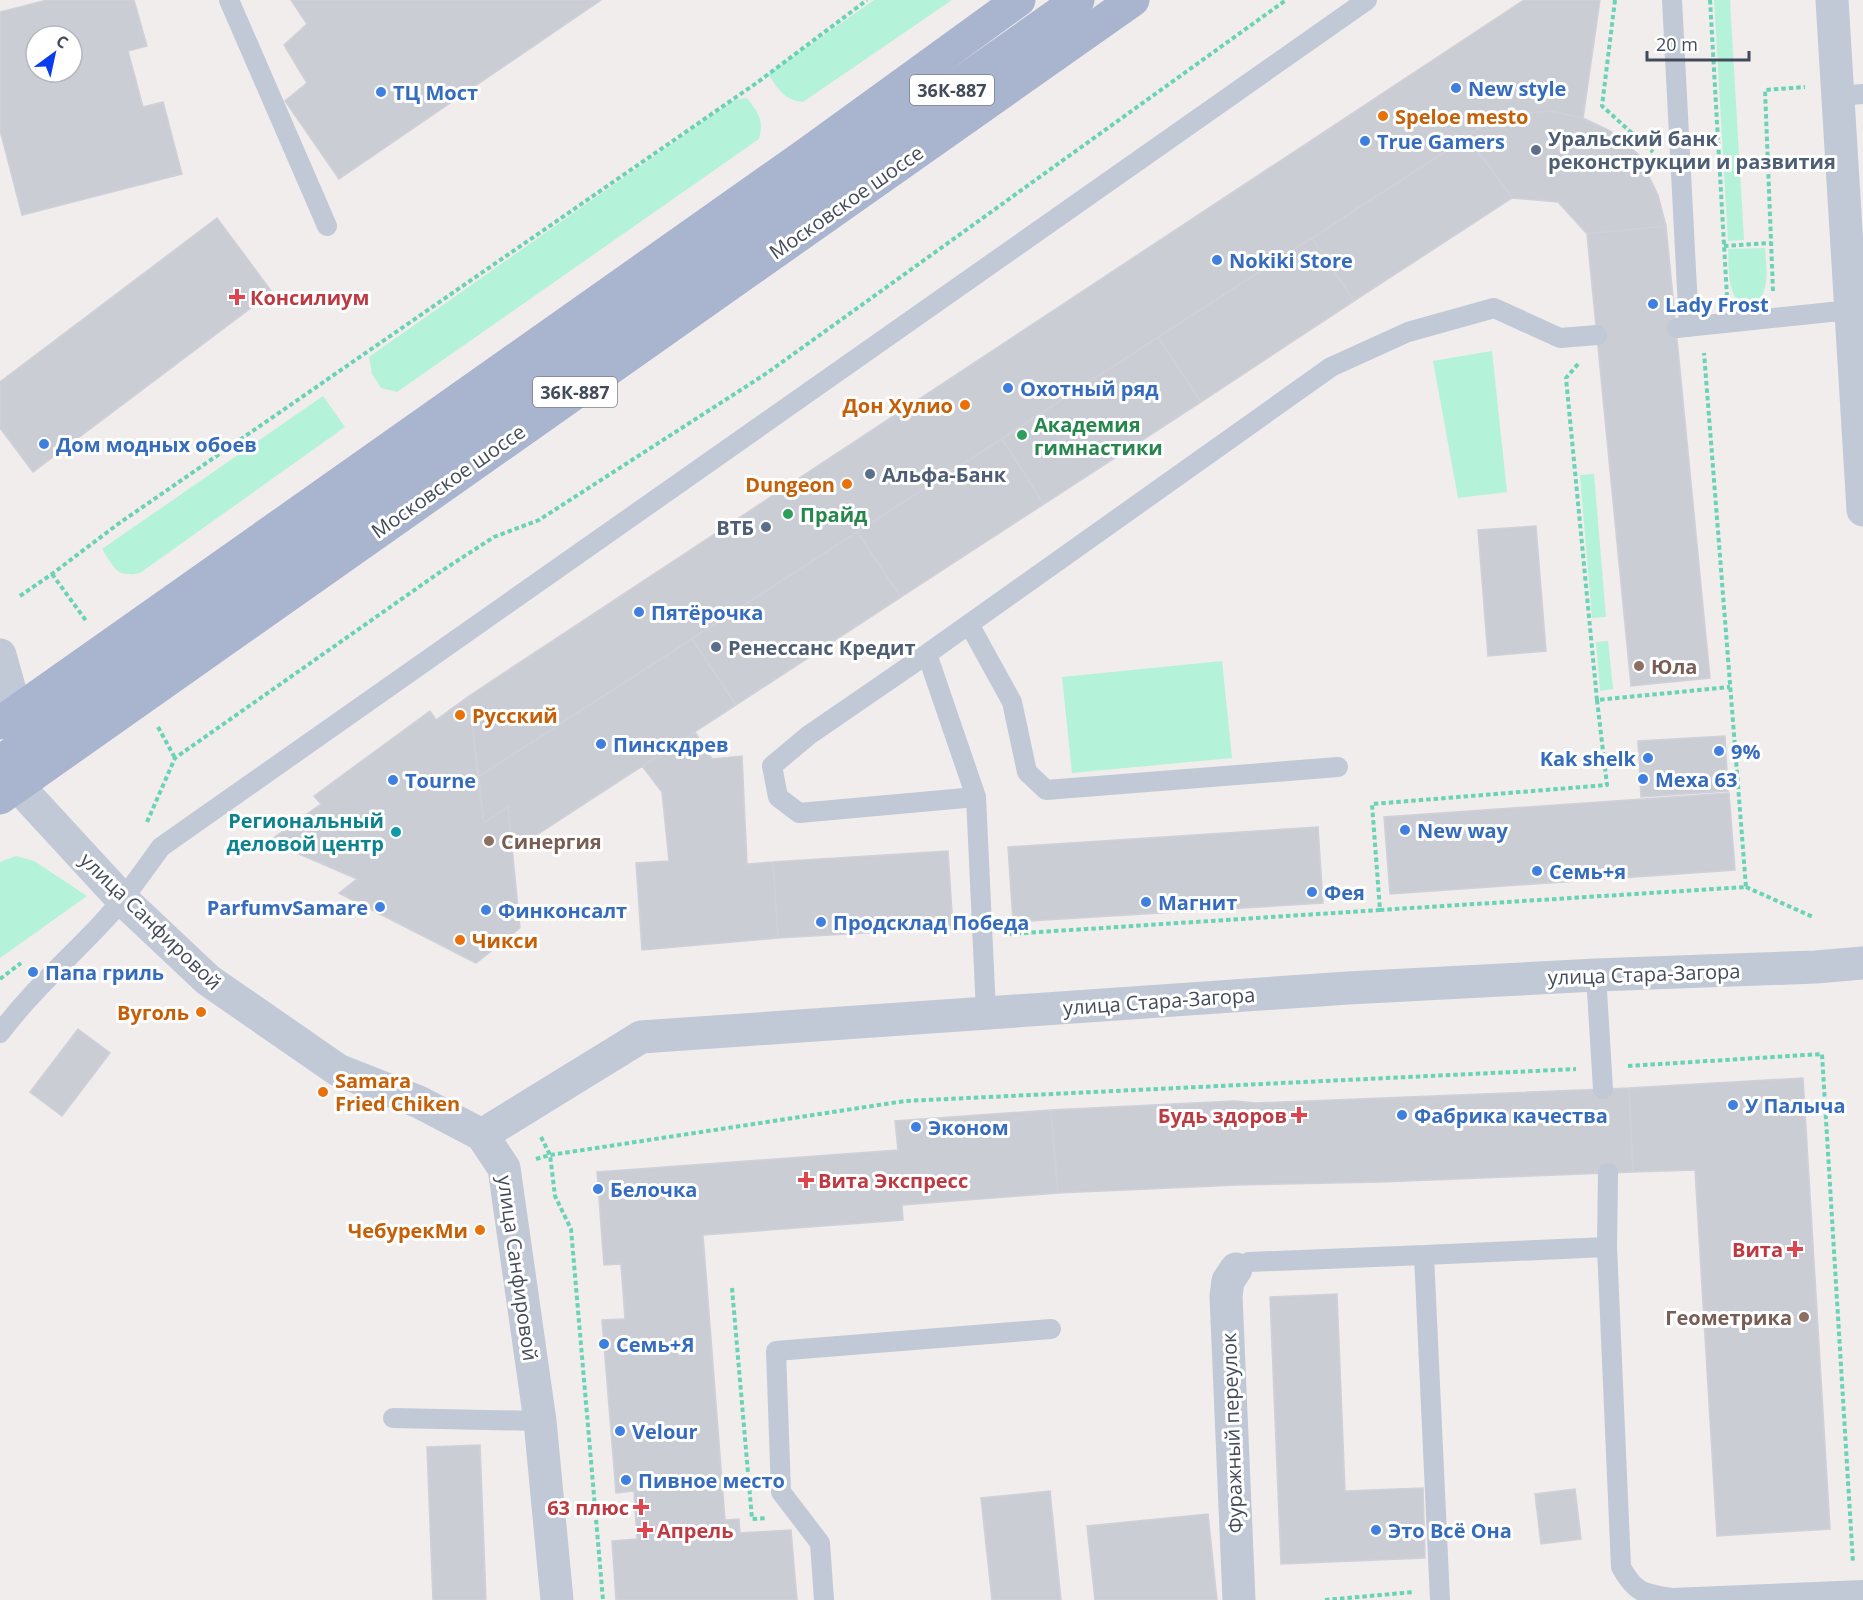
<svg xmlns="http://www.w3.org/2000/svg" width="1863" height="1600" viewBox="0 0 1863 1600" font-family="'Open Sans',sans-serif">
	<style>
		.green { fill: #b5f2da }
		.building { fill: #cbcdd5; stroke: #d0d0d9; stroke-width: 1.5; fill-rule: evenodd }
		.lines { fill: none; stroke-linecap: round; stroke-linejoin: round }
		.path { stroke: #6ad3b6; stroke-width: 4; stroke-dasharray: 4.5 3; stroke-linecap: butt }
		.service { stroke: #c1c8d6; stroke-width: 20 }
		.minor { stroke: #c1c8d6; stroke-width: 33 }
		.tertiary { stroke: #c1c8d6; stroke-width: 33 }
		.primary { stroke: #a9b4cf; stroke-width: 33 }
		.shop-dot { fill: #3f7fe0; stroke: #fff; stroke-width: 2 }
		.food-dot { fill: #e8710a; stroke: #fff; stroke-width: 2 }
		.service-dot { fill: #5c6f8a; stroke: #fff; stroke-width: 2 }
		.health-dot { fill: #e0444e; stroke: #fff; stroke-width: 2 }
		.leisure-dot { fill: #2e9e5b; stroke: #fff; stroke-width: 2 }
		.education-dot { fill: #8d6e63; stroke: #fff; stroke-width: 2 }
		.culture-dot { fill: #0f9aa8; stroke: #fff; stroke-width: 2 }
		.labels { text-anchor: middle; dominant-baseline: central; stroke-width: 6; stroke-linejoin: round; paint-order: stroke }
		.shield { fill: #fff; stroke: #7b818c; stroke-width: 1.5 }
		.shield-label { font-size: 18px; font-weight: bold; fill: #434b5b }
		.shop-label { font-size: 20px; font-weight: bold; fill: #366cbe; stroke: #fff; text-anchor: start }
		.food-label { font-size: 20px; font-weight: bold; fill: #c56008; stroke: #fff; text-anchor: start }
		.service-label { font-size: 20px; font-weight: bold; fill: #4e5e75; stroke: #fff; text-anchor: start }
		.street-label { font-size: 20px; fill: #434b5b; stroke: #fff }
		.health-label { font-size: 20px; font-weight: bold; fill: #be3a42; stroke: #fff; text-anchor: start }
		.leisure-label { font-size: 20px; font-weight: bold; fill: #27864d; stroke: #fff; text-anchor: start }
		.education-label { font-size: 20px; font-weight: bold; fill: #785e54; stroke: #fff; text-anchor: start }
		.culture-label { font-size: 20px; font-weight: bold; fill: #0d838f; stroke: #fff; text-anchor: end }
	</style>
	<rect width="100%" height="100%" fill="#f0edec"/>
	<!-- green -->
	<path class="green" d="M874,0H952L803,102C783,99 780,91 768,74Z
		M1714,0H1730L1744,240L1728,241Z
		M747,98C759,114 764,119 759,139L397,392L381,388L372,374L369,357L734,100Z
		M1765,248C1766,267 1770,286 1758,302L1739,303C1727,288 1729,267 1728,249Z
		M1492,351L1507,492L1458,498L1433,361Z
		M323,396L345,427L140,573C116,578 114,567 102,549Z
		M1594,474L1606,617L1592,618L1580,475Z
		M1608,641L1613,689L1600,691L1596,642Z
		M1222,661L1232,758L1072,773L1062,677Z
		M16,856L34,861L87,896L0,958V862Z"/>
	<!-- building -->
	<path class="building" d="M47,0H134L147,46L128,51L143,107L163,102L182,174L22,215L0,130V12ZM36,36H72V72H36Z
		M291,0H601L339,179L285,101L307,83L284,45L307,24Z
		M1524,0H1600L1583,118L1550,111L1518,114L1489,120L1468,137L478,777L469,696Z
		M1550,111L1583,118L1610,131L1638,154L1658,195L1666,226L1587,234L1558,202L1512,198L1468,137L1489,120L1518,114Z
		M1468,137L1512,198L1354,301L1312,238Z
		M217,218L272,292L33,472L0,428V382Z
		M1666,226L1710,678L1631,686L1587,234Z
		M1312,238L1354,301L1201,402L1158,337Z
		M1158,337L1201,402L1044,504L1002,439Z
		M1002,439L1044,504L901,597L857,532Z
		M1536,526L1546,651L1488,656L1478,530Z
		M857,532L901,597L736,705L692,639Z
		M692,639L736,705L512,851L508,807L484,823L478,777Z
		M469,696L484,823L508,807L520,928L476,963L339,893L357,879L269,841L321,804L314,796L430,711L436,720Z
		M695,732L712,759L742,756L747,864L773,862L778,938L642,950L636,863L669,861L662,792L642,766Z
		M1725,736L1728,791L1641,797L1638,741Z
		M1729,793L1735,870L1390,894L1384,817Z
		M1318,827L1323,903L1013,922L1008,847Z
		M948,851L953,928L778,938L773,862Z
		M78,1029L110,1053L62,1116L30,1092Z
		M1803,1078L1830,1529L1717,1536L1695,1170L1633,1172L1629,1088Z
		M1629,1088L1633,1172L1380,1182L1237,1185L1058,1193L1051,1110L1234,1101L1256,1103Z
		M1051,1110L1058,1193L902,1205L903,1220L703,1235L725,1520L739,1519L740,1533L791,1530L797,1600H616L612,1541L637,1539L634,1491L616,1493L602,1320L625,1319L621,1264L604,1265L597,1172L898,1150L895,1121Z
		M1337,1294L1345,1491L1423,1488L1425,1558L1281,1564L1270,1297Z
		M480,1445L486,1600H433L427,1447Z
		M1575,1489L1581,1539L1541,1544L1535,1494Z
		M1050,1491L1061,1600H992L981,1498Z
		M1208,1514L1217,1600H1095L1087,1526Z"/>
	<g class="lines">
		<!-- path -->
		<path class="path" d="M1615,0L1602,106L1653,152
			M1710,0L1727,297
			M1724,246L1771,243
			M1773,291L1765,90L1805,87
			M1578,364L1566,378L1597,700L1730,687
			M52,574L87,622
			M20,596L52,574L118,524L758,82L867,0
			M1597,700L1607,785L1372,804L1380,910L1746,887L1704,353
			M158,727L175,758
			M147,822L175,758L443,570L494,537L539,520L767,373L1286,0
			M1746,887L1813,917
			M1009,934L1380,910
			M0,979L21,963
			M1628,1066L1822,1054L1853,1563
			M541,1137L550,1155L555,1196L571,1229L603,1600
			M536,1159L550,1155L905,1101L1576,1069
			M732,1288L752,1519L767,1518
			M1325,1600L1414,1592"/>
		<!-- service -->
		<path class="service" d="M229,0L327,226
			M1672,0L1689,327
			M1838,96L1863,94
			M1677,328L1850,310
			M969,624L1012,702L1027,772L1046,790L1338,767
			M927,654L1331,367L1408,332L1494,308L1560,338L1597,335
			M976,797L799,813L778,797L772,766L809,735L927,654L976,797L986,1012
			M1596,975L1603,1089
			M0,1033C30,993 67,960 101,924C124,900 142,873 161,847L1367,0
			M1608,1173L1607,1247L1621,1567C1635,1593 1644,1594 1672,1598L1863,1590
			M1236,1269L1249,1262L1424,1255
			M393,1418L540,1421
			M824,1600L820,1543L781,1492L776,1351L1051,1329
			M1440,1600L1424,1255L1607,1247"/>
		<!-- minor -->
		<path class="minor" d="M17,785L122,899L208,980L338,1070L419,1102L482,1135L504,1168L540,1421L557,1600
			M482,1135L641,1037L1348,988L1596,975L1816,967L1863,963
			M1236,1269L1228,1281L1226,1296L1239,1600"/>
		<!-- tertiary -->
		<path class="tertiary" d="M1832,0L1863,510
			M0,655L16,712"/>
		<!-- primary -->
		<path class="primary" d="M0,723L808,153L1019,0
			M0,762L1078,0
			M0,798L1133,0"/>
	</g>
	<!-- markers -->
	<g class="shop-dot">
		<circle cx="1456" cy="88" r="6"/>
		<circle cx="381" cy="92" r="6"/>
		<circle cx="1365" cy="141" r="6"/>
		<circle cx="1217" cy="260" r="6"/>
		<circle cx="1653" cy="304" r="6"/>
		<circle cx="1008" cy="388" r="6"/>
		<circle cx="44" cy="444" r="6"/>
		<circle cx="639" cy="612" r="6"/>
		<circle cx="601" cy="744" r="6"/>
		<circle cx="1719" cy="751" r="6"/>
		<circle cx="1648" cy="758" r="6"/>
		<circle cx="1643" cy="779" r="6"/>
		<circle cx="393" cy="780" r="6"/>
		<circle cx="1405" cy="830" r="6"/>
		<circle cx="1537" cy="871" r="6"/>
		<circle cx="1312" cy="892" r="6"/>
		<circle cx="1146" cy="902" r="6"/>
		<circle cx="380" cy="907" r="6"/>
		<circle cx="486" cy="910" r="6"/>
		<circle cx="821" cy="922" r="6"/>
		<circle cx="33" cy="972" r="6"/>
		<circle cx="1733" cy="1105" r="6"/>
		<circle cx="1402" cy="1115" r="6"/>
		<circle cx="916" cy="1127" r="6"/>
		<circle cx="598" cy="1189" r="6"/>
		<circle cx="604" cy="1344" r="6"/>
		<circle cx="620" cy="1431" r="6"/>
		<circle cx="626" cy="1480" r="6"/>
		<circle cx="1376" cy="1530" r="6"/>
	</g>
	<g class="food-dot">
		<circle cx="1383" cy="116" r="6"/>
		<circle cx="965" cy="405" r="6"/>
		<circle cx="847" cy="484" r="6"/>
		<circle cx="460" cy="715" r="6"/>
		<circle cx="460" cy="940" r="6"/>
		<circle cx="201" cy="1012" r="6"/>
		<circle cx="323" cy="1092" r="6"/>
		<circle cx="480" cy="1230" r="6"/>
	</g>
	<g class="service-dot">
		<circle cx="1536" cy="150" r="6"/>
		<circle cx="870" cy="474" r="6"/>
		<circle cx="766" cy="527" r="6"/>
		<circle cx="716" cy="647" r="6"/>
	</g>
	<g class="health-dot">
		<path d="M234 288h6v6h6v6h-6v6h-6v-6h-6v-6h6z"/>
		<path d="M1296 1106h6v6h6v6h-6v6h-6v-6h-6v-6h6z"/>
		<path d="M803 1171h6v6h6v6h-6v6h-6v-6h-6v-6h6z"/>
		<path d="M1792 1240h6v6h6v6h-6v6h-6v-6h-6v-6h6z"/>
		<path d="M638 1498h6v6h6v6h-6v6h-6v-6h-6v-6h6z"/>
		<path d="M642 1521h6v6h6v6h-6v6h-6v-6h-6v-6h6z"/>
	</g>
	<g class="leisure-dot">
		<circle cx="1022" cy="435" r="6"/>
		<circle cx="788" cy="514" r="6"/>
	</g>
	<g class="education-dot">
		<circle cx="1639" cy="666" r="6"/>
		<circle cx="489" cy="841" r="6"/>
		<circle cx="1804" cy="1317" r="6"/>
	</g>
	<circle class="culture-dot" cx="396" cy="832" r="6"/>
	<g class="labels">
		<!-- shield labels -->
		<g class="shield">
			<rect x="910" y="75" width="84" height="30" rx="4.5"/>
			<rect x="533" y="377" width="84" height="30" rx="4.5"/>
		</g>
		<g class="shield-label">
			<text x="952" y="90">36К-887</text>
			<text x="575" y="392">36К-887</text>
		</g>
		<!-- shop labels -->
		<g class="shop-label">
			<text x="1468" y="88">New style</text>
			<text x="393" y="92">ТЦ Мост</text>
			<text x="1377" y="141">True Gamers</text>
			<text x="1229" y="260">Nokiki Store</text>
			<text x="1665" y="304">Lady Frost</text>
			<text x="1020" y="388">Охотный ряд</text>
			<text x="56" y="444">Дом модных обоев</text>
			<text x="651" y="612">Пятёрочка</text>
			<text x="613" y="744">Пинскдрев</text>
			<text x="1731" y="751">9%</text>
			<text x="1636" y="758" text-anchor="end">Kak shelk</text>
			<text x="1655" y="779">Меха 63</text>
			<text x="405" y="780">Tourne</text>
			<text x="1417" y="830">New way</text>
			<text x="1549" y="871">Семь+я</text>
			<text x="1324" y="892">Фея</text>
			<text x="1158" y="902">Магнит</text>
			<text x="368" y="907" text-anchor="end">ParfumvSamare</text>
			<text x="498" y="910">Финконсалт</text>
			<text x="833" y="922">Продсклад Победа</text>
			<text x="45" y="972">Папа гриль</text>
			<text x="1745" y="1105">У Палыча</text>
			<text x="1414" y="1115">Фабрика качества</text>
			<text x="928" y="1127">Эконом</text>
			<text x="610" y="1189">Белочка</text>
			<text x="616" y="1344">Семь+Я</text>
			<text x="632" y="1431">Velour</text>
			<text x="638" y="1480">Пивное место</text>
			<text x="1388" y="1530">Это Всё Она</text>
		</g>
		<!-- food labels -->
		<g class="food-label">
			<text x="1395" y="116">Speloe mesto</text>
			<text x="953" y="405" text-anchor="end">Дон Хулио</text>
			<text x="835" y="484" text-anchor="end">Dungeon</text>
			<text x="472" y="715">Русский</text>
			<text x="472" y="940">Чикси</text>
			<text x="189" y="1012" text-anchor="end">Вуголь</text>
			<text x="335" y="1080">Samara<tspan x="335" dy="23">Fried Chiken</tspan></text>
			<text x="468" y="1230" text-anchor="end">ЧебурекМи</text>
		</g>
		<!-- service labels -->
		<g class="service-label">
			<text x="1548" y="138">Уральский банк<tspan x="1548" dy="23">реконструкции и развития</tspan></text>
			<text x="882" y="474">Альфа-Банк</text>
			<text x="754" y="527" text-anchor="end">ВТБ</text>
			<text x="728" y="647">Ренессанс Кредит</text>
		</g>
		<!-- street labels -->
		<g class="street-label">
			<text transform="translate(846 202) rotate(-35)">Московское шоссе</text>
			<text transform="translate(448 481) rotate(-35)">Московское шоссе</text>
			<text transform="translate(151 921) rotate(44)">улица Санфировой</text>
			<text transform="translate(1644 974) rotate(-2)">улица Стара-Загора</text>
			<text transform="translate(1159 1001) rotate(-4)">улица Стара-Загора</text>
			<text transform="translate(518 1268) rotate(82)">улица Санфировой</text>
			<text transform="translate(1232 1433) rotate(-92)">Фуражный переулок</text>
		</g>
		<!-- health labels -->
		<g class="health-label">
			<text x="250" y="297">Консилиум</text>
			<text x="1287" y="1115" text-anchor="end">Будь здоров</text>
			<text x="818" y="1180">Вита Экспресс</text>
			<text x="1783" y="1249" text-anchor="end">Вита</text>
			<text x="629" y="1507" text-anchor="end">63 плюс</text>
			<text x="657" y="1530">Апрель</text>
		</g>
		<!-- leisure labels -->
		<g class="leisure-label">
			<text x="1034" y="424">Академия<tspan x="1034" dy="23">гимнастики</tspan></text>
			<text x="800" y="514">Прайд</text>
		</g>
		<!-- education labels -->
		<g class="education-label">
			<text x="1651" y="666">Юла</text>
			<text x="501" y="841">Синергия</text>
			<text x="1792" y="1317" text-anchor="end">Геометрика</text>
		</g>
		<!-- culture labels -->
		<g class="culture-label">
			<text x="384" y="820">Региональный<tspan x="384" dy="23">деловой центр</tspan></text>
		</g>
	</g>
	<!-- north arrow -->
	<g transform="translate(54 54) rotate(33)"><circle r="28" fill="#ffffff" stroke="#b4b7bd" stroke-width="1.5"/>
	<path d="M0-4.5L10 22L0 15L-10 22Z" fill="#093ced"/>
	<text y="-9" font-size="16" font-weight="bold" text-anchor="middle" fill="#434b5b">С</text>
	</g>
	<!-- scale -->
	<path d="M1647 51v9h102v-9" fill="none" stroke="#434b5b" stroke-width="3"/>
	<text x="1656" y="51" font-size="18" fill="#434b5b" stroke="#ffffff" stroke-width="4.5" paint-order="stroke">20 m</text>
</svg>
